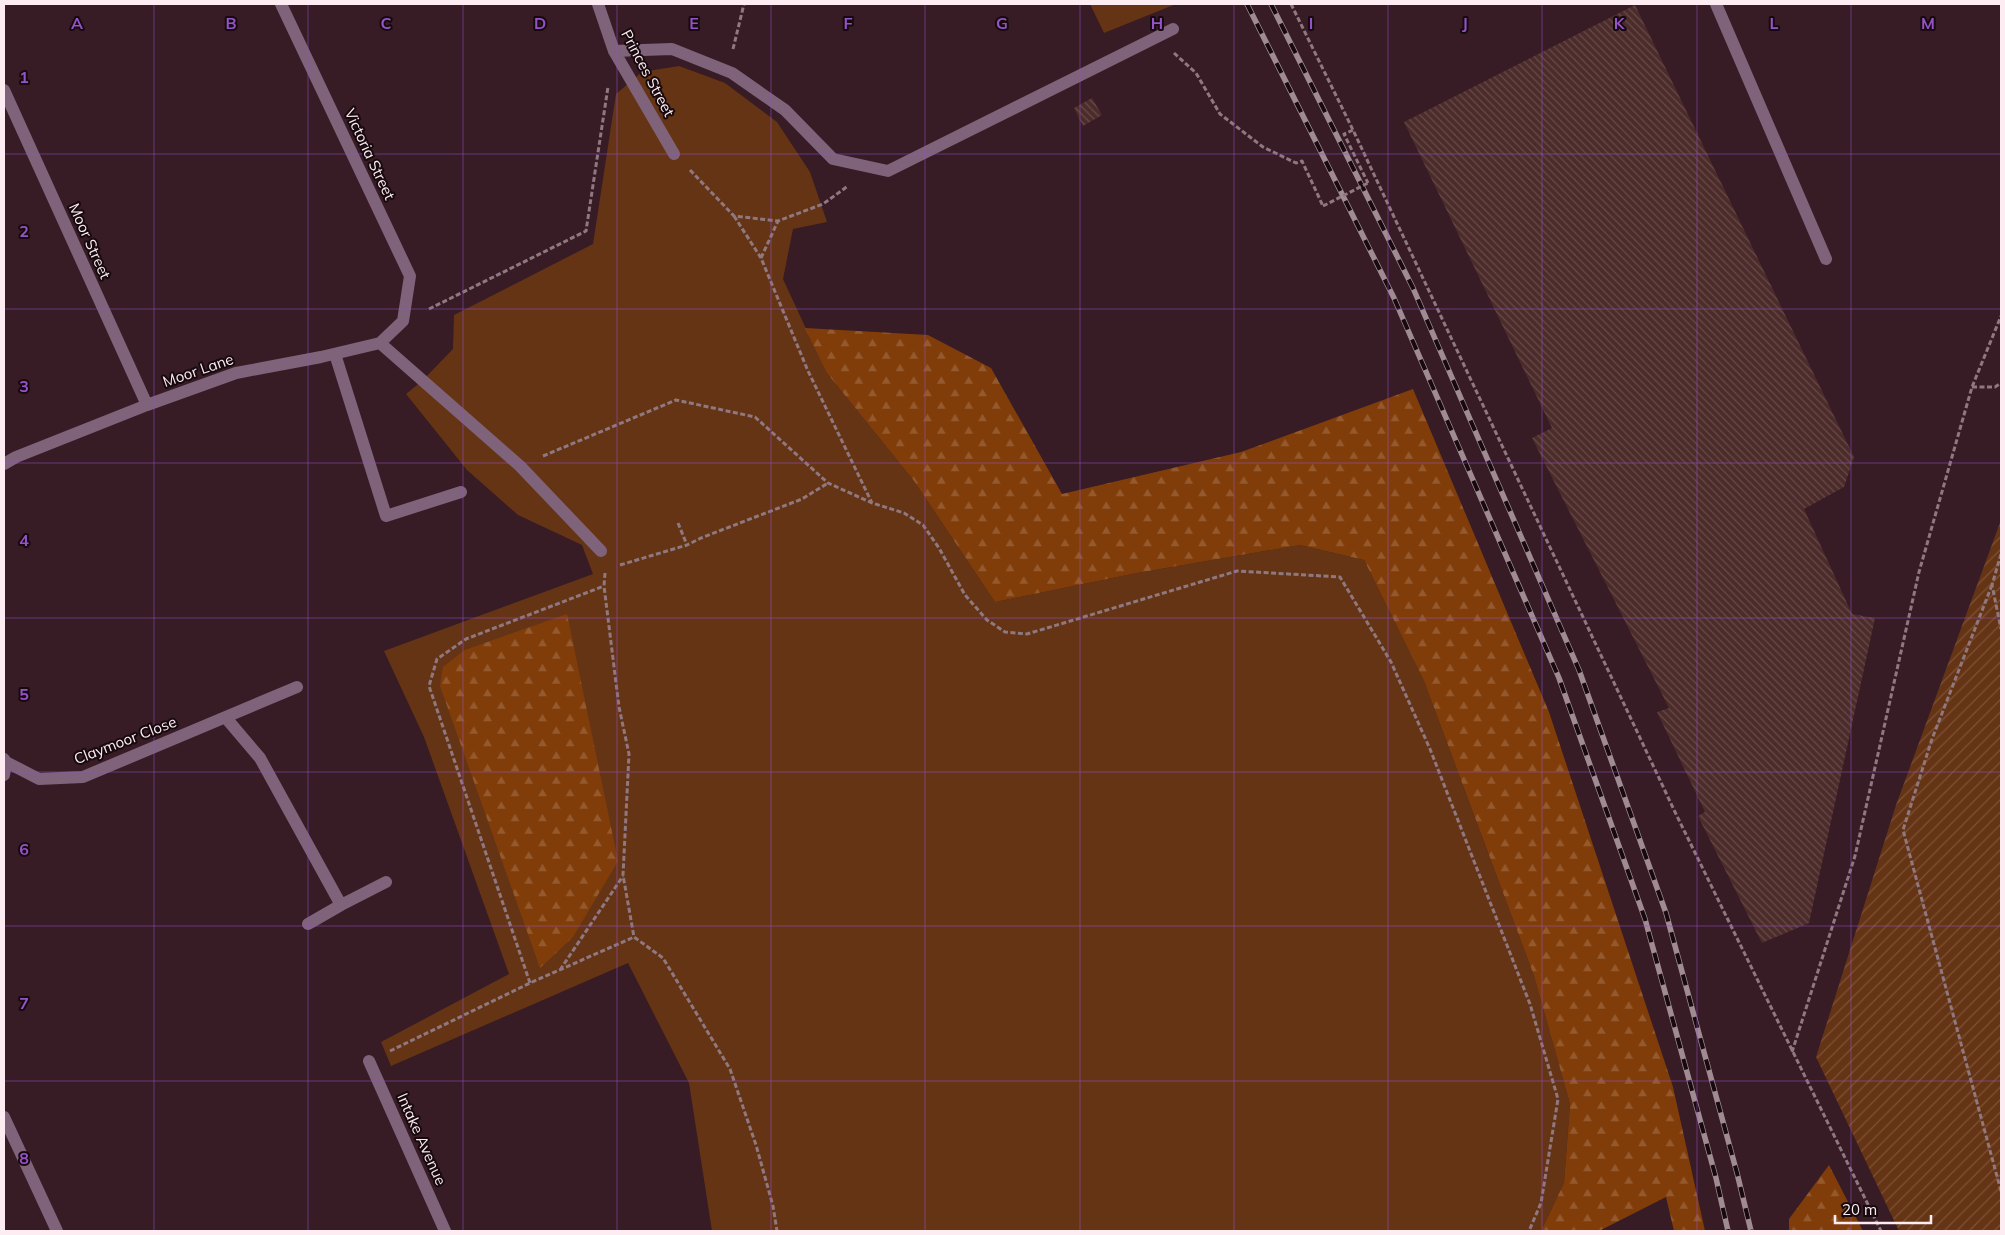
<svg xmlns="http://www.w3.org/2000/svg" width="2005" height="1235" viewBox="0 0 2005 1235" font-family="Mulish,sans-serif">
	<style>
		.green { fill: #653414 }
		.forest { fill: url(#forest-firs) }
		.garden { fill: url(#garden-furrows) }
		.building { fill: url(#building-back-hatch) }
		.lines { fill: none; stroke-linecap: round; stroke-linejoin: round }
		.path { stroke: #8f7880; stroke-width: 3; stroke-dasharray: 5 2.5; stroke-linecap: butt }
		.minor { stroke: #7f637a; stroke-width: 12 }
		.rail-casing { stroke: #a18b92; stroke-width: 5.5 }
		.rail { stroke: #170a0e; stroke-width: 4; stroke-dasharray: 11; stroke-linecap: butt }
		.path-bridge { stroke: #8f7880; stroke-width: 3; stroke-dasharray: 5 2.5; stroke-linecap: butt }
		.grid { fill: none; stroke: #9552c9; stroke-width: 1; stroke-opacity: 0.55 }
		.labels { text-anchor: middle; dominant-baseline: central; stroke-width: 4; stroke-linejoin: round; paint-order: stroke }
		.street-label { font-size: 15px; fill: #fdecf1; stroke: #170a0e }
		.grid-label { font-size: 16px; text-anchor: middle; font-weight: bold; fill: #9552c9; stroke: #170a0e; stroke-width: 4; stroke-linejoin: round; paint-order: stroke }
	</style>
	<defs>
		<pattern id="forest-firs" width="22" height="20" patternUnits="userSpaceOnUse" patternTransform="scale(1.25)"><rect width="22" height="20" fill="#813d09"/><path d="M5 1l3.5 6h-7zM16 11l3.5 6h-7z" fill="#94592d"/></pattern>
		<pattern id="garden-furrows" width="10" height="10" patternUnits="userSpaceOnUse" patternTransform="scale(1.25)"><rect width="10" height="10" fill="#653414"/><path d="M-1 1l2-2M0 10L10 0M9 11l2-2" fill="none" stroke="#7c5237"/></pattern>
		<pattern id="building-back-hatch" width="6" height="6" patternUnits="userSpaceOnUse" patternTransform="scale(1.25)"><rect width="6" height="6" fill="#4c2c2a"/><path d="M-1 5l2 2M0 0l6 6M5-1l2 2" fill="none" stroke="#674b49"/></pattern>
	</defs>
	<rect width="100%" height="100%" fill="#371b25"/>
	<!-- green -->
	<path class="green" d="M1090,4H1176L1104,33Z
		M679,66L725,83L777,122L810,172L827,222L793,229L783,279L826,372L914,481L995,602L1137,573L1300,545L1364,560L1424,681L1534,976L1570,1104L1564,1183L1541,1231H712L689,1083L628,963L391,1066L381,1042L509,974L424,737L384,651L593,574L582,545L518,515L467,470L406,394L422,381L453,349L454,315L593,244L616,94L642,72Z"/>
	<!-- forest -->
	<path class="forest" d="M805,328L928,335L991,368L1062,494L1241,452L1413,389L1549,712L1673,1087L1705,1231H1674L1666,1197L1599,1231H1541L1564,1183L1570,1104L1534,976L1424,681L1364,560L1300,545L1137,573L995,602L914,481L826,372Z
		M567,614L618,861L573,937L540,968L440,686L443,667L465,650Z
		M1829,1165L1863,1231H1789V1219Z"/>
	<!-- garden -->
	<path class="garden" d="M2001,520V1231H1899L1816,1057L1896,805Z"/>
	<!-- building -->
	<path class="building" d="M1635,5L1854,457L1844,487L1804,509L1852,614L1875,618L1809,923L1762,943L1698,816L1705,812L1657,712L1669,708L1532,438L1552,428L1404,122Z
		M1092,98L1102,115L1083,126L1074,108Z"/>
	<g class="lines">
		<!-- path -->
		<path class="path" d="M1291,4L1353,130L1675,812L1881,1231
			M733,49L744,4
			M1174,53L1196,73L1220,114L1263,147L1296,163L1302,161L1323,206
			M1353,130L1344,134L1368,183
			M690,170L734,216L778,221L823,204L848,186
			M734,216L761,258L808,371L872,503
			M761,258L778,221
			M429,309L586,231L608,87
			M1972,387H1995L2001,383
			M543,456L676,400L755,417L828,483L872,503L904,513L923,525L939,548L965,595L987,620L1005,632L1027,634L1237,571L1340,577L1391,662L1430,749L1530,1004L1558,1099L1541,1203L1529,1231
			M678,523L687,545
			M2001,554L1992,585L2001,629
			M620,565L687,545L701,538L802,499L828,483
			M605,573L604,586L619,707L629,754L623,875L634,937L663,958L730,1069L756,1145L773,1206L777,1231
			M1992,585L1932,739L1903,830L2001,1191
			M560,970L623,876
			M530,983L429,686L437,659L466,639L604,586
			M390,1051L530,983L634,937
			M1792,1052L1855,856L1919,572L1972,387L2001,316"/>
		<!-- minor -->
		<path class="minor" d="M598,4L614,51L674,154
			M1716,4L1826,259
			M614,51L672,49L732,73L785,110L833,159L888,171L1173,29
			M4,90L147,405
			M380,343L520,466L601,551
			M335,354L386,516L461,492
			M4,464L16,457L147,405L236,373L321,357L380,343L403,321L410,276L281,4
			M226,718L260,758L341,905
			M4,759L6,762L39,779L83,777L297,687
			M4,775L6,762
			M308,924L341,905L386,882
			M369,1061L445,1231
			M4,1117L57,1231"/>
		<!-- rail casing -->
		<g class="rail-casing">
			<path id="rail" d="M1247,4L1394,298L1559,678L1645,919L1716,1178L1728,1231
				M1271,4L1413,288L1579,670L1666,913L1737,1173L1751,1231"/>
		</g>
		<!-- rail -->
		<use href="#rail" class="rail"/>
		<!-- path-bridge -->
		<path class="path-bridge" d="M1323,206L1368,183"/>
	</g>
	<!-- grid -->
	<path class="grid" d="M154,4V1231M308,4V1231M463,4V1231M617,4V1231M771,4V1231M925,4V1231M1080,4V1231M1234,4V1231M1388,4V1231M1542,4V1231M1697,4V1231M1851,4V1231M4,154H2001M4,309H2001M4,463H2001M4,618H2001M4,772H2001M4,926H2001M4,1081H2001"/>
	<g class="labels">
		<!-- street labels -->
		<g class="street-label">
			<text transform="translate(648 73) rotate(62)">Princes Street</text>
			<text transform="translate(370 154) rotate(65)">Victoria Street</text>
			<text transform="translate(90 241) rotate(66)">Moor Street</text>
			<text transform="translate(198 370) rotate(-19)">Moor Lane</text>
			<text transform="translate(125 740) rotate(-21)">Claymoor Close</text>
			<text transform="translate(422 1139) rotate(66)">Intake Avenue</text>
		</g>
	</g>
	<g class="grid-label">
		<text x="77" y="29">A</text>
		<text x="231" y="29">B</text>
		<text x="386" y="29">C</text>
		<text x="540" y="29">D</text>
		<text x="694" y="29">E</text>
		<text x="848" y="29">F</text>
		<text x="1002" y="29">G</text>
		<text x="1157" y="29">H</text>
		<text x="1311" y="29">I</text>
		<text x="1465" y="29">J</text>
		<text x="1619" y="29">K</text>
		<text x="1774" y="29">L</text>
		<text x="1928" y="29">M</text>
		<text x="24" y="83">1</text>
		<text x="24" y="237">2</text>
		<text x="24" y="392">3</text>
		<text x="24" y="546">4</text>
		<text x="24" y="700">5</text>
		<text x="24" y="855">6</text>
		<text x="24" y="1009">7</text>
		<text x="24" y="1164">8</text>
	</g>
	<!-- border -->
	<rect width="2005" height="1235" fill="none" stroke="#fdecf1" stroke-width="10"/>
	<!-- scale -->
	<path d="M1835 1215v8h96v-8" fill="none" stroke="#fdecf1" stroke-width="2.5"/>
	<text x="1842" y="1215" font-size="15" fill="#fdecf1" stroke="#170a0e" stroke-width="4" paint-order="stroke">20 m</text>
</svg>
